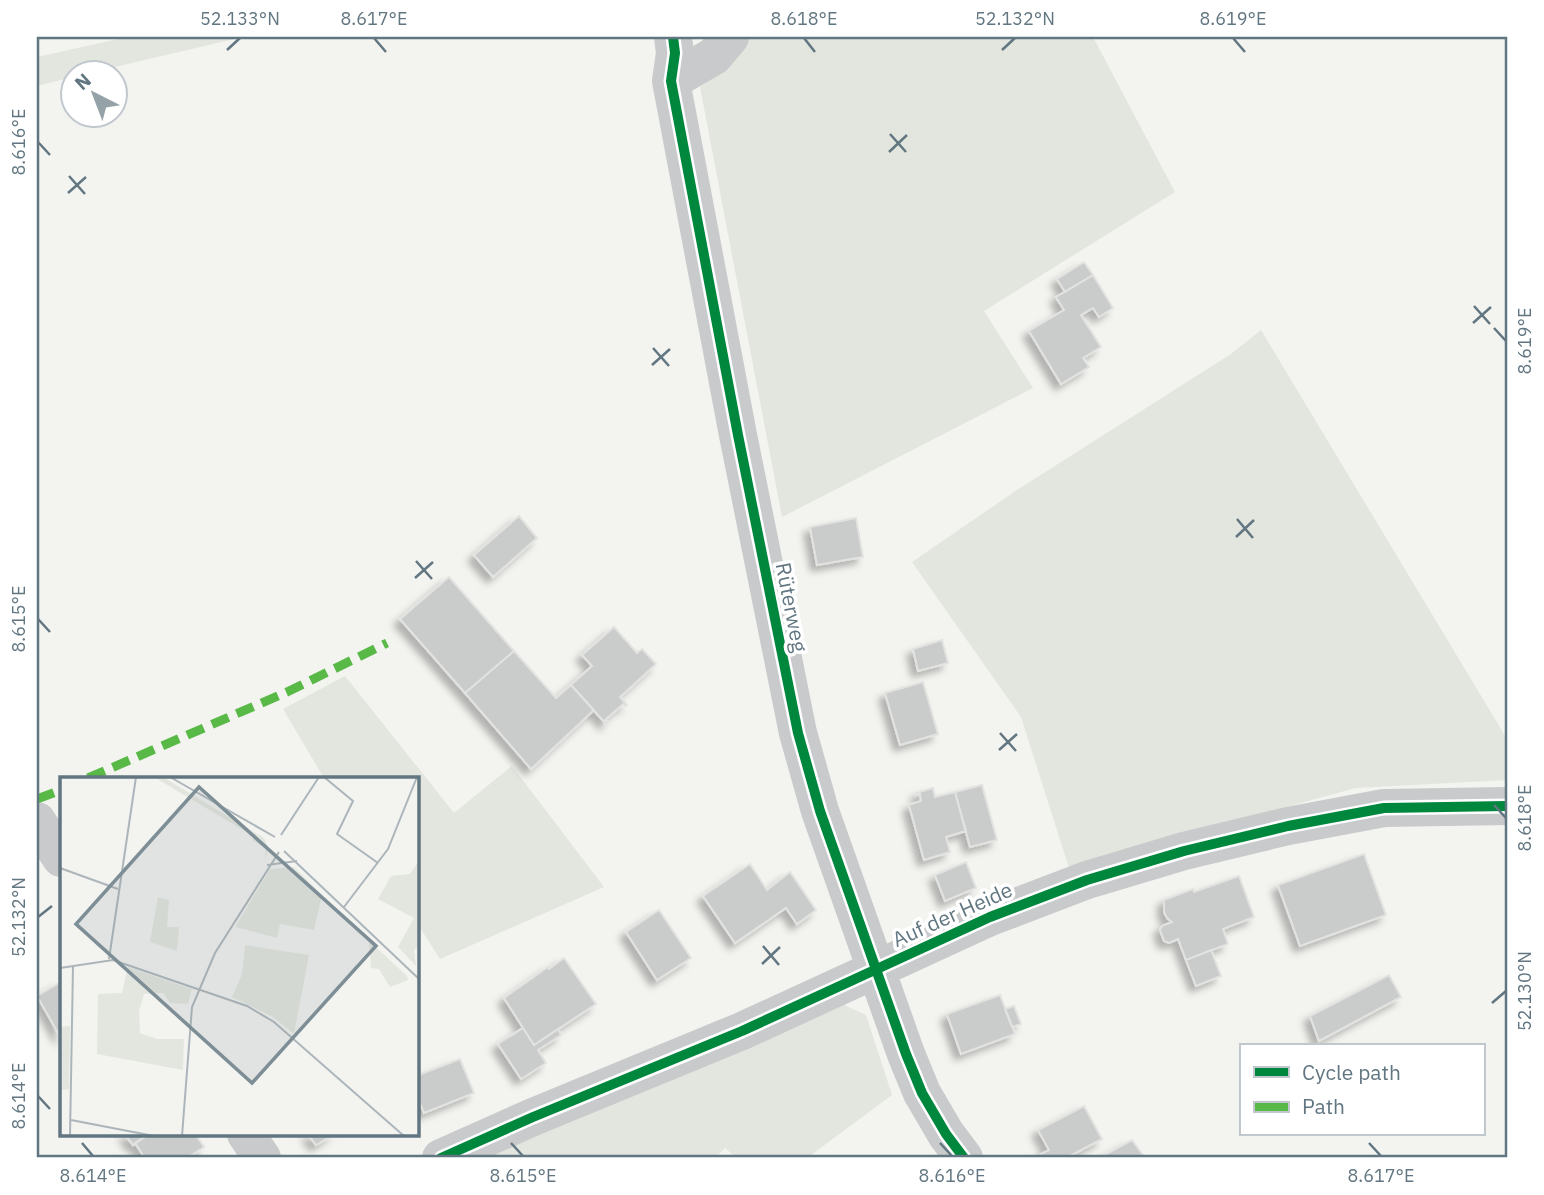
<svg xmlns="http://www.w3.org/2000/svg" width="1544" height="1195" viewBox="0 0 1544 1195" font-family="'IBM Plex Sans',sans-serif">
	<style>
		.green { fill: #e2e6de }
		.building { fill: #cacccc; stroke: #e2e2e0; stroke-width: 2; filter: url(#shadow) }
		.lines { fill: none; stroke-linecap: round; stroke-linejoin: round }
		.minor { stroke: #c8cacb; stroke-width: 38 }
		.quiet { stroke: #58b947; stroke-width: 9; stroke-dasharray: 18 9; stroke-linecap: butt }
		.cycleway-casing { stroke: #fff; stroke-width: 15 }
		.cycleway { stroke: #00873e; stroke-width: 10 }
		.ticks { fill: none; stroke: #627681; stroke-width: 2.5 }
		.labels { text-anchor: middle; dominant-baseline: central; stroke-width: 7; stroke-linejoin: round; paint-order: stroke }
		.street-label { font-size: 21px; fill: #627681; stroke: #fff }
		.inset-road { fill: none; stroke: #acb6ba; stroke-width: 2 }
		.view { fill: #7e8e96; fill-opacity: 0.15; stroke: #7e8e96; stroke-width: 3.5 }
		.inset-edge { fill: none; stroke: #627681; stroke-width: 3.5 }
		.neatline { fill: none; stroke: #627681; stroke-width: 2.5 }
		.ticks-label { font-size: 18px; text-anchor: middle; fill: #627681 }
	</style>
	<defs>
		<filter id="shadow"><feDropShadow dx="-6" dy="6" stdDeviation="3.5" flood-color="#0004"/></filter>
	</defs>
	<rect width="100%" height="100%" fill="#f3f3f0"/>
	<!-- green -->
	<path class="green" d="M127,37H243L89,73L74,74L73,77L37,86V57Z
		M750,37H1093L1175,192L984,311L1033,388L782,517L700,87L724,69Z
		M1261,330L1507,739V780L1356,788L1163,840L1069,868L1021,717L912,562L1017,490L1231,354Z
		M345,676L454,813L512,766L604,887L440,959L417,923L416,778H324L283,709Z
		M844,1005L866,1015L892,1095L807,1158H737L725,1148L715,1158H480Z"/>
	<!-- building -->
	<path class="building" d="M1084,262L1093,275L1065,292L1057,279Z
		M1093,275L1113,308L1099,317L1093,308L1081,315L1101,347L1083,358L1089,367L1061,384L1029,331L1064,310L1056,297Z
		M519,516L537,538L493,577L474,555Z
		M856,518L863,557L817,565L810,527Z
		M449,577L514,651L465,693L400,619Z
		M614,627L637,653L642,649L656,664L620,697L627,705L625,706L623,704L605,720L608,723L606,724L571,685L592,666L582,655Z
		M942,640L948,663L918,671L913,649Z
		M514,651L556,698L571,685L594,710L531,769L465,693Z
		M923,682L938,734L900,745L885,693Z
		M982,785L997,840L970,847L955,792Z
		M933,788L935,797L955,792L966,831L946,837L950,852L924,860L909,805L921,801L920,794L916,795V793Z
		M1364,854L1386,915L1300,946L1278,885Z
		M966,862L976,888L945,901L935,875Z
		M750,864L767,890L790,872L816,910L797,924L786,908L735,943L703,896Z
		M1239,876L1254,917L1223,929L1228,944L1186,960L1178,939L1169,943L1164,941L1160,930L1162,926L1172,922L1167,918L1164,912V900L1193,889L1194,892Z
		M659,910L691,958L657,980L626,932Z
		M1211,950L1221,976L1196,986L1186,960Z
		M564,958L596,1004L534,1045L504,998L548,967L549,969Z
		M1389,975L1401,997L1319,1041L1310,1016Z
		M61,982V1038L37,996Z
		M1000,995L1015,1034L961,1054L947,1014Z
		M1014,1006L1021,1024L1012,1027L1005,1009Z
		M523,1028L534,1045L558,1029L561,1035L538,1050L546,1063L521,1079L498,1044Z
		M460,1059L474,1093L424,1113L416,1094V1076Z
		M1084,1106L1102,1139L1066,1158H1044L1041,1154L1049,1150L1038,1130Z
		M125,1134H149L133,1145Z
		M149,1134H195L204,1147L187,1158H145L135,1143Z
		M308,1134H334L316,1145Z
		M1132,1140L1145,1158H1099Z"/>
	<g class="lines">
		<!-- minor -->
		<path class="minor" d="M673,37L675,53L671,81L738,435L798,733L820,811L906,1054L922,1093L946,1134L964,1158
			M671,81L714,56L730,37
			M37,821L61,858
			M246,1134L262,1158
			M441,1158L533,1117L742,1031L990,917L1087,880L1184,851L1288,826L1384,808L1507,806"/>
		<!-- quiet -->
		<path class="quiet" d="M88,778L287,692L387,643
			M37,799L61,790"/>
		<!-- cycleway casing -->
		<g class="cycleway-casing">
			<path id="cycleway" d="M673,37L675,53L671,81L738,435L798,733L820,811L906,1054L922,1093L946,1134L964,1158
				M441,1158L533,1117L742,1031L990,917L1087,880L1184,851L1288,826L1384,808L1507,806"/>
		</g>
		<!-- cycleway -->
		<use href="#cycleway" class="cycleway"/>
	</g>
	<!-- ticks -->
	<path class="ticks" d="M374,38L386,52M804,38L815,52M1233,38L1245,52M227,50L240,38M1002,50L1015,38M890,134L906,152M38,142L50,155M889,152L907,135M69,176L85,194M68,193L86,177M1474,306L1490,324M1473,323L1491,307M1494,328L1506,341M653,348L669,366M652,365L670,349M1237,519L1253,538M1236,537L1254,520M416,561L432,579M415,578L433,562M38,619L50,632M1000,733L1016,751M999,750L1017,734M1494,805L1506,818M38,917L52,906M763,946L779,965M762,964L780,947M1492,1003L1506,991M38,1096L50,1109M82,1143L93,1156M511,1143L523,1156M940,1143L952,1156M1369,1143L1381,1156"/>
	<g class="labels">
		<!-- street labels -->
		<g class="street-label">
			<text transform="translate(792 607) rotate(79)">Rüterweg</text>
			<text transform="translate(952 914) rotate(-24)">Auf der Heide</text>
		</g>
	</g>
	<!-- overview -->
	<g transform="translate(60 777)">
		<rect width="359" height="359" fill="#f3f3f0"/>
		<path d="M94,0H103L204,61L208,70L205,85L206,71L193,64V59ZM359,84V169L354,173L356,189L338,170L354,141L318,122L331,99L350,97ZM234,90L262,118L254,153L220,147L217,161L175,150L210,92ZM98,120L109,123L107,150H119L117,174L90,165ZM309,164L347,199L348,203L330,210L319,192L311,191ZM185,168L249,178L234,257L213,240L172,220L182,197ZM68,190L132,212L128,227L110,226L103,216L84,217L79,234L80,256L97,262H124L123,293L37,277L38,217L62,216ZM10,249L9,312L0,313V250Z" fill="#e2e6de"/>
		<path class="inset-road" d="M110,0L215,60M264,0L293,24L277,57L318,86M221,58L259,0M224,74L359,202M207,88L237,84M0,91L58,112M284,130L328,72L357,0M49,182L76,0M0,191L53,183L187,229L214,245L344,359M11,343L94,359M10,359L13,189M122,359L132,230L155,176L219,75"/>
		<path class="view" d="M139,10L316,169L192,306L16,147Z"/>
		<rect width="359" height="359" class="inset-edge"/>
	</g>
	<!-- border -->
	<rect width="1544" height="1195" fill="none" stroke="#ffffff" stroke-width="77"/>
	<!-- legend -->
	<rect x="1240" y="1044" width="245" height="91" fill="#ffffff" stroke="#c0c8cd" stroke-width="2"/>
	<rect x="1254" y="1067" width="35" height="10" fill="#00873e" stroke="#c0c8cd" stroke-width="2"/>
	<text x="1302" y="1080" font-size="21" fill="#627681">Cycle path</text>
	<rect x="1254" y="1102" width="35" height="10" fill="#58b947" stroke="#c0c8cd" stroke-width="2"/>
	<text x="1302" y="1114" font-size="21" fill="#627681">Path</text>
	<!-- north arrow -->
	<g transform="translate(94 94) rotate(318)"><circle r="33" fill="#ffffff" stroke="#c0c8cd" stroke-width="2"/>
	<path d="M0-5L12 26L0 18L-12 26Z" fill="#95a2a8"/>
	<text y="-10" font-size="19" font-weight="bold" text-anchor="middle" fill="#627681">N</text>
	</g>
	<rect x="38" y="38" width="1468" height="1118" class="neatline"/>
	<g class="ticks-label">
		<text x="240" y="25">52.133°N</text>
		<text x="374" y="25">8.617°E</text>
		<text x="804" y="25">8.618°E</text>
		<text x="1015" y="25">52.132°N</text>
		<text x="1233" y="25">8.619°E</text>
		<text transform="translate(19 142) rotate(-90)" y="6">8.616°E</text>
		<text transform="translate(1525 341) rotate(-90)" y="6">8.619°E</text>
		<text transform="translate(19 619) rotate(-90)" y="6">8.615°E</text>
		<text transform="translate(1525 818) rotate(-90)" y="6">8.618°E</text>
		<text transform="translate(19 917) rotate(-90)" y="6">52.132°N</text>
		<text transform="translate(1525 991) rotate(-90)" y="6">52.130°N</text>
		<text transform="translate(19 1096) rotate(-90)" y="6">8.614°E</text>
		<text x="93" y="1182">8.614°E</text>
		<text x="523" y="1182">8.615°E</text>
		<text x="952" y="1182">8.616°E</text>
		<text x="1381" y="1182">8.617°E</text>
	</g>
</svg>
